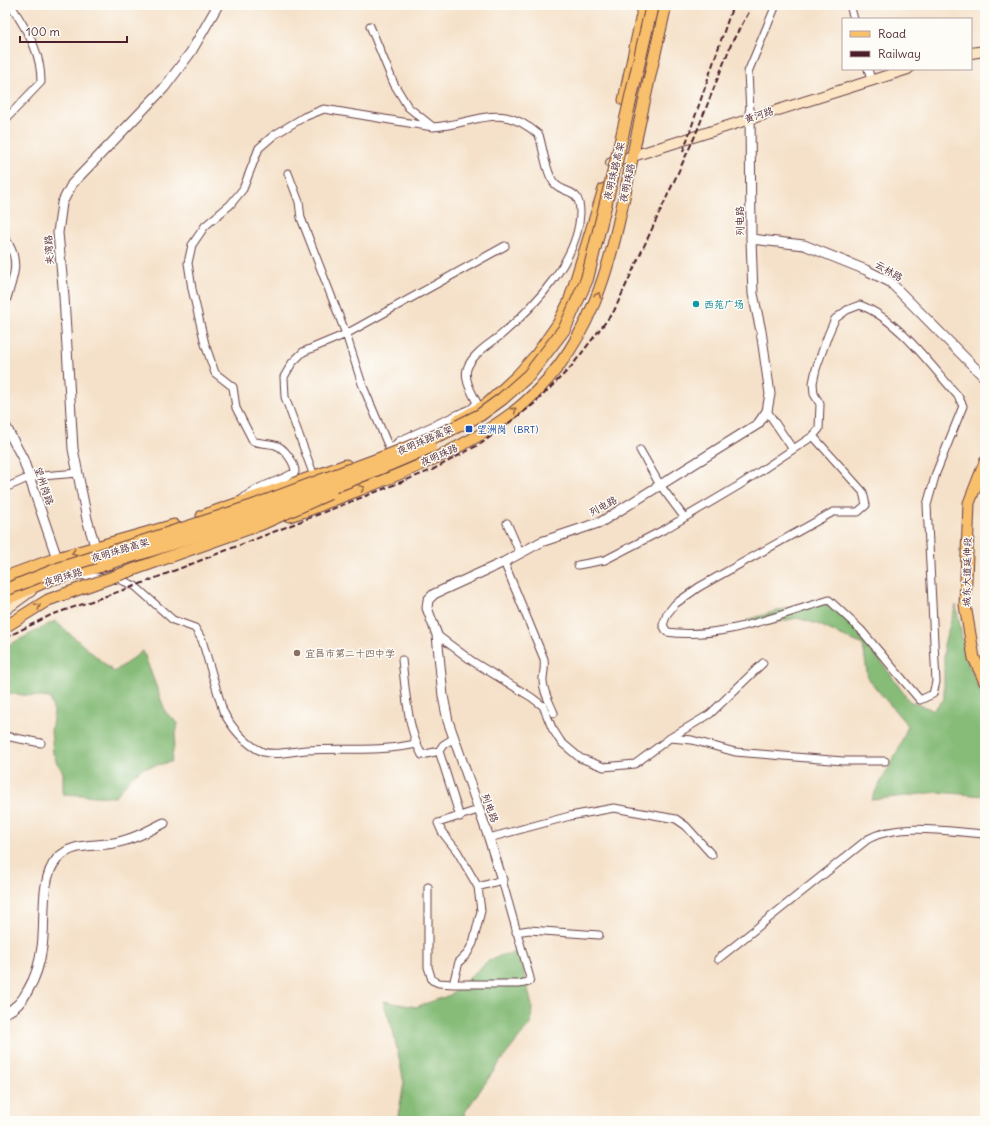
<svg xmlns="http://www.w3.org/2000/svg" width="990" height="1126" viewBox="0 0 990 1126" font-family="Delius,'LXGW WenKai TC',sans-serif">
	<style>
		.forest { fill: #86bc78; stroke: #686e52 }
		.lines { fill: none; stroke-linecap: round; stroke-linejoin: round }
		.minor-casing { stroke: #643c43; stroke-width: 9 }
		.tertiary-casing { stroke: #643c43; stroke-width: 11 }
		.secondary-casing { stroke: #643c43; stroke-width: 12 }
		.primary-casing { stroke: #643c43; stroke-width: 13 }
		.minor { stroke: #fff; stroke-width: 7 }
		.tertiary { stroke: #fff; stroke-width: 9 }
		.secondary { stroke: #fce5c4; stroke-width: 10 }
		.primary { stroke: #f8bf6c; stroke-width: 11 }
		.rail { stroke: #4a1f2b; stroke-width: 2; stroke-dasharray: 6 3; stroke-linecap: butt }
		.primary-bridge-casing { stroke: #643c43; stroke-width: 13; stroke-linecap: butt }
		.trunk-bridge-casing { stroke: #643c43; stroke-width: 14; stroke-linecap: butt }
		.primary-bridge { stroke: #f8bf6c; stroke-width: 11 }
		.trunk-bridge { stroke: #f8bf6c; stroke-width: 12 }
		.oneway { stroke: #986748 }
		.culture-dot { fill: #0f9aa8; stroke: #fdfcf7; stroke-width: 1.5 }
		.transit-dot { fill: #1a4fb4; stroke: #fdfcf7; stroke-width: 1.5 }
		.education-dot { fill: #8d6e63; stroke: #fdfcf7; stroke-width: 1.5 }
		.labels { text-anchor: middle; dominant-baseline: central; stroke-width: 3; stroke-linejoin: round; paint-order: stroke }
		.street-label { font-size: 10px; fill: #4a1f2b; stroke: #fdfcf7 }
		.culture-label { font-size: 10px; fill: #0d838f; stroke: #fdfcf7; text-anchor: start }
		.transit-label { font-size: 10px; fill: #164399; stroke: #fdfcf7; text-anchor: start }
		.education-label { font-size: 10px; fill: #785e54; stroke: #fdfcf7; text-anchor: start }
	</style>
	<rect width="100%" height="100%" fill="#fdfcf7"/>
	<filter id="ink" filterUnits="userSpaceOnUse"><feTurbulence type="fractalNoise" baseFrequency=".025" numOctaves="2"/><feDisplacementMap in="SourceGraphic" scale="8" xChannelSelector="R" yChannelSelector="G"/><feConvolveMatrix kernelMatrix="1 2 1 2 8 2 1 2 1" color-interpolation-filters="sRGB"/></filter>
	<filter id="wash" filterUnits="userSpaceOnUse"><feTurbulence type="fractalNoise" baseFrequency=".012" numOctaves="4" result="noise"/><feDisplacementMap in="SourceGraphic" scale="16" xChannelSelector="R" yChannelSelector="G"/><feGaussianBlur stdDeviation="0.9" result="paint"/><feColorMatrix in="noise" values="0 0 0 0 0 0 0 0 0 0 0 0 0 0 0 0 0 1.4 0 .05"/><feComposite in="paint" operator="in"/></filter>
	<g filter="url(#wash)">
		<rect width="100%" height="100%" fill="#f5e1c9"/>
		<!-- forest -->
		<path class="forest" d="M818,599L857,627L909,701L933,710L944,699V644L956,605L966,659L985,704V796L938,792L871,800L897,752L908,726L868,679L863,645L817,624L797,618L748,628L747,620Z
			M55,621L114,672L143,651L166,713L178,723L171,762L143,768L132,776L115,797L63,794V772L57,763L53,753L51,731L54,712L50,698L5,693V647Z
			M519,952L532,1006L531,1023L500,1062L465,1112L463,1121H397L404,1083L393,1030L383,1001L416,1007L450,995L487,962L502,955Z"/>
	</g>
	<g filter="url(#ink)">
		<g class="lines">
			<!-- minor casing -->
			<g class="minor-casing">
				<path id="minor" d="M850,5L854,19
					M868,69L871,80
					M750,112L748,72L776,5
					M5,120L41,82C41,50 27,32 11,5
					M288,173L299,202L301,218L346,334L362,384L390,450L399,441L472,408L477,403C472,392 464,381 467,369C472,354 490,344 501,335C534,307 579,259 580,213C580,187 566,195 555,184C546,175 543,147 539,135C499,100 478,124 433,127L408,107L394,84L370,26
					M5,238C23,263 12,279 5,305
					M767,411L792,448
					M640,450L660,485L684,517
					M314,476L285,397L284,377L292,363L303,352L346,334L505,246
					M5,488L30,477L78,473
					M241,500C260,483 276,484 295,472C295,463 284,447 275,445C268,443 261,444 253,441L236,408L233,387L215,373L205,344L192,289L188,263L192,245L205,226L230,205L243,189L259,148L274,135L304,117L324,109L433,127
					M507,523L520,553
					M504,562L544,659C545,666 544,671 543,678C542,690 550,703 554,713
					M578,565L605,560L667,528L738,486L813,436L819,429L820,404L814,394L813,383L816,369L828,335L835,319L847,310L860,305C898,319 931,366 958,396L963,406L936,473L927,505L936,682L933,694L920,700L861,630L829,600C777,615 722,640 667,632L663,625L667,614L675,604L699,587L833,512H858L866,505L863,492L813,436
					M77,575L121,580L135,586L173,620L195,628L202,640L223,711C231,727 246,745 263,752C276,756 293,751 306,750C345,748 378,752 416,744
					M437,635L472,661L531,697L543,706L552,728L561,742L580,758L604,767L635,764L670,738L710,714L763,663
					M402,660C406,692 407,728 422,755L439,751L443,745L454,738
					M5,736L41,743
					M670,738L692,740L735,752L843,761H885
					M439,751L460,817
					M489,838L570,816L614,808L676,819L686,826L712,855
					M428,887V967L432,980L439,983L453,984H519L529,982L530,978L502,880L478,887
					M516,932L529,930L599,935
					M718,959L868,839C900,822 950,832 985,834
					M453,984L459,962L467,954L473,943L481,911L478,887L457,851L442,832L438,823L478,810"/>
			</g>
			<!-- tertiary casing -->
			<g class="tertiary-casing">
				<path id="tertiary" d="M751,239L804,245L866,270L890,282L985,378
					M5,425L23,459L57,558
					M95,546L87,519L73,449L64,297L58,233L62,203L72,184L164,88L191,52L218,5
					M502,880L489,838L448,721L443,696L437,635L427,608L428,600L434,594L504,562L541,542L601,522L758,424L767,411L770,394L761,331L753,294L751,239L750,112
					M5,1013C15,1009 23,1000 28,990C36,977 40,962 42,947C46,921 39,879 57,859C73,842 93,847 114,843C132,840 148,831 164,823"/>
			</g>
			<!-- secondary casing -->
			<g class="secondary-casing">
				<path id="secondary" d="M971,53L985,51
					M611,163L908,69
					M5,610L31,591"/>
			</g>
			<!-- primary casing -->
			<g class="primary-casing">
				<path id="primary" d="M624,100L644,5
					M457,421L487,404L517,376L537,354L558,324L569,302L604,189
					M985,462L969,503L965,605L974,658L985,682
					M202,516L346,465
					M289,516L311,509C377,482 454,457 511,414C599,346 613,251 634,149C644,101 655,53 666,5
					M143,557L177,550
					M5,577L57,558L174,525
					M5,600L49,580L110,564"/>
			</g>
			<!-- minor -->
			<use href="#minor" class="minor"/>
			<!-- tertiary -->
			<use href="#tertiary" class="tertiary"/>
			<!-- secondary -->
			<use href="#secondary" class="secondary"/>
			<!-- primary -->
			<use href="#primary" class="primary"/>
			<!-- rail -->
			<path class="rail" d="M683,152L733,5
				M5,638L51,615L135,586L432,470L482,443L534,404L571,367L614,311L695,136L732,42L753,5"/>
			<!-- primary-bridge casing -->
			<g class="primary-bridge-casing">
				<path id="primary-bridge" d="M5,627L48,600L262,524L331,493"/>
			</g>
			<!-- trunk-bridge casing -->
			<g class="trunk-bridge-casing">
				<path id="trunk-bridge" d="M102,565C214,532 323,494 430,447
					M5,590L58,569L250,507L392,454L446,432L480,415L502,399L529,375L565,328L587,279L617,158L652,5"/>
			</g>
			<!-- primary-bridge -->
			<use href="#primary-bridge" class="primary-bridge"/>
			<!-- trunk-bridge -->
			<use href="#trunk-bridge" class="trunk-bridge"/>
		</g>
		<!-- one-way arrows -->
		<defs><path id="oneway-chevron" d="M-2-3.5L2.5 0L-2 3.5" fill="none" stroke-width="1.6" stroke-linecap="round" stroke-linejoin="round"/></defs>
		<g class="oneway">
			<use href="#oneway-chevron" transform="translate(598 295) rotate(-68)"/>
			<use href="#oneway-chevron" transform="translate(514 410) rotate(-41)"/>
			<use href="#oneway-chevron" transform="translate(362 488) rotate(-23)"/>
			<use href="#oneway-chevron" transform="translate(74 553) rotate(163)"/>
			<use href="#oneway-chevron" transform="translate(38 606) rotate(-32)"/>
		</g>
	</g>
	<!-- markers -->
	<circle class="culture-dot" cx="696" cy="304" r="4"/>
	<rect class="transit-dot" x="465" y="425" width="8" height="8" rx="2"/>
	<circle class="education-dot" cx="297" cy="653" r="4"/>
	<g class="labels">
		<!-- street labels -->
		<g class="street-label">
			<text transform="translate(759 115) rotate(-18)">黄河路</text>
			<text transform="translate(614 171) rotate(-76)">夜明珠路高架</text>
			<text transform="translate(627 183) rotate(-78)">夜明珠路</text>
			<text transform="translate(740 221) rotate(-91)">列电路</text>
			<text transform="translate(49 250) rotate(-94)">夹湾路</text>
			<text transform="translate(889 271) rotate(31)">云林路</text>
			<text transform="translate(425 440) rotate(-23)">夜明珠路高架</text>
			<text transform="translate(439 455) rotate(-24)">夜明珠路</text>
			<text transform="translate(44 486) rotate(71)">望州岗路</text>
			<text transform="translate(603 506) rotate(-28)">列电路</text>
			<text transform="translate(120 550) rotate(-17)">夜明珠路高架</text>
			<text transform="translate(967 572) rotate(-89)">城东大道延伸段</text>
			<text transform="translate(63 577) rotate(-17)">夜明珠路</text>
			<text transform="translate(490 808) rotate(70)">列电路</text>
		</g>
		<!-- culture labels -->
		<g class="culture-label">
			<text x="704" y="304">西苑广场</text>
		</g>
		<!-- transit labels -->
		<g class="transit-label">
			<text x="477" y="429">望洲岗（BRT）</text>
		</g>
		<!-- education labels -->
		<g class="education-label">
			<text x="305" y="653">宜昌市第二十四中学</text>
		</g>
	</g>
	<!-- margin -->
	<rect width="990" height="1126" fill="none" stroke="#fdfcf7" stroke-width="20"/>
	<!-- legend -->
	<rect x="842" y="18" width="130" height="52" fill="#fdfcf7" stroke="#b5a4a5"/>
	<rect x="850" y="31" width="20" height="6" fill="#f8bf6c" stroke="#b5a4a5"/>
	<text x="878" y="38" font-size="12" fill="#4a1f2b">Road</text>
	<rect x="850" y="51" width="20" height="6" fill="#4a1f2b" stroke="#b5a4a5"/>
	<text x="878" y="58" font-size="12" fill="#4a1f2b">Railway</text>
	<!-- scale -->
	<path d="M20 36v6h107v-6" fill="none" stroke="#4a1f2b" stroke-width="2"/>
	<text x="26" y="36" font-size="12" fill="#4a1f2b" stroke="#fdfcf7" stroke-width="3" paint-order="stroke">100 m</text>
</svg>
